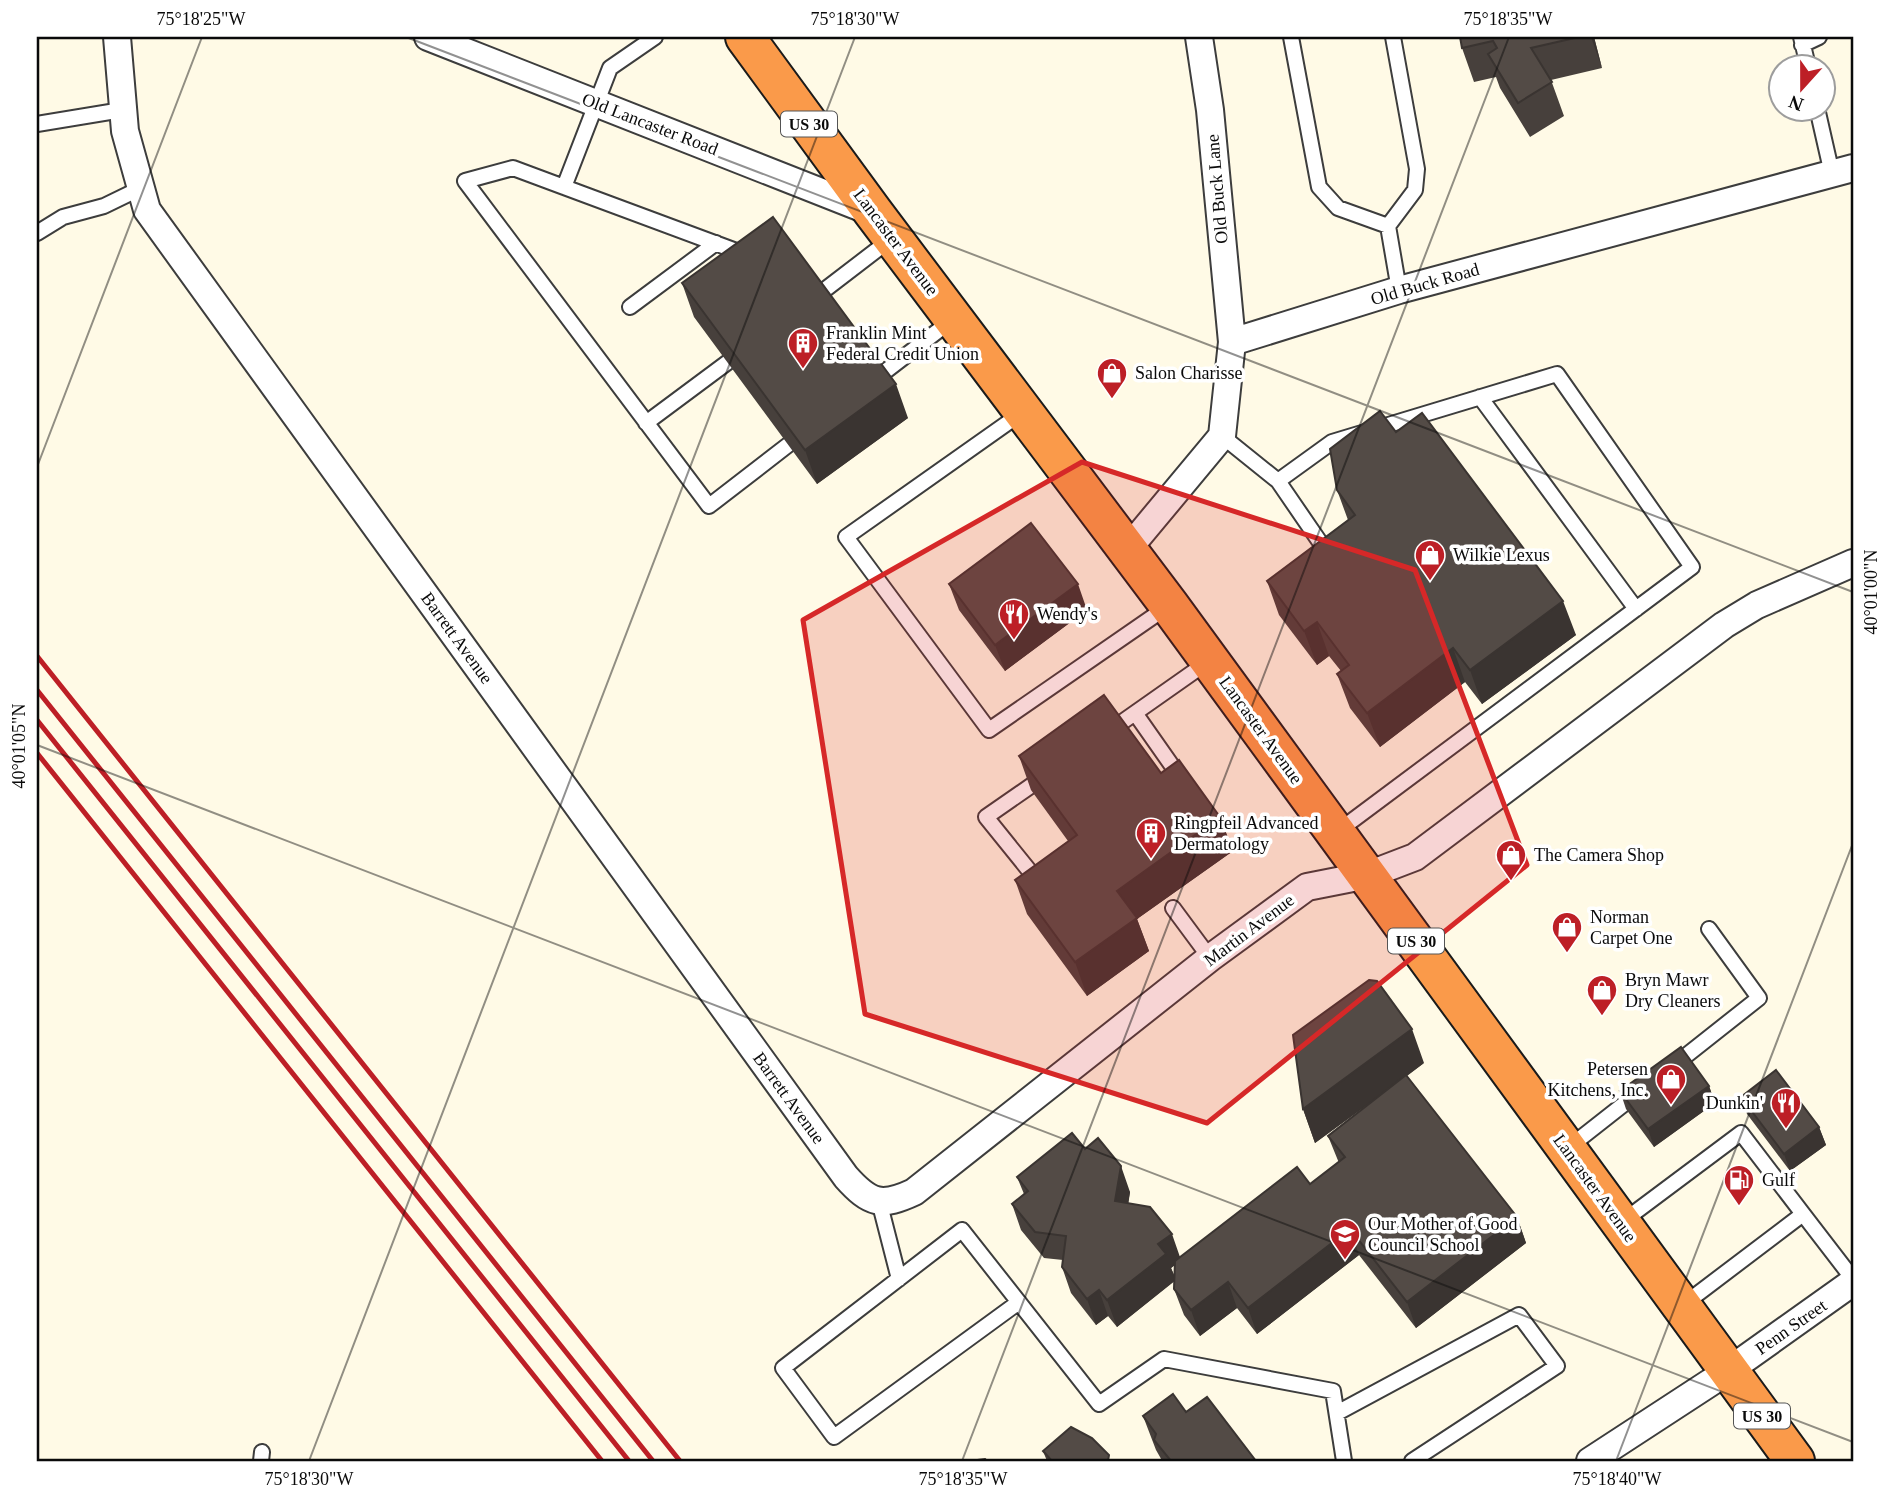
<svg xmlns="http://www.w3.org/2000/svg" width="1890" height="1498" viewBox="0 0 1890 1498" font-family="'Times New Roman',serif">
	<style>
		.lines { fill: none; stroke-linecap: round; stroke-linejoin: round }
		.lane-casing { stroke: #3d3d3d; stroke-width: 18 }
		.street-casing { stroke: #3d3d3d; stroke-width: 30 }
		.highway-casing { stroke: #1b1b1b; stroke-width: 42 }
		.lane { stroke: #fff; stroke-width: 14 }
		.street { stroke: #fff; stroke-width: 26 }
		.highway { stroke: #fa9a4a; stroke-width: 38 }
		.rail { stroke: #bd1f26; stroke-width: 5 }
		.wall { fill: #47403c; fill-rule: evenodd }
		.shaded-wall { fill: #3a3431 }
		.building { fill: #534b46; stroke: #3a3431; stroke-width: 2 }
		.marked { fill: #d62828; fill-opacity: 0.2; stroke: #d62828; stroke-width: 5; stroke-linejoin: round }
		.ticks { fill: none; stroke: #0a0a0a; stroke-width: 2; stroke-opacity: 0.45 }
		.labels { text-anchor: middle; dominant-baseline: central; stroke-width: 7; stroke-linejoin: round; paint-order: stroke }
		.shield { fill: #fff; stroke: #545454; stroke-width: 2 }
		.shield-label { font-size: 16px; font-weight: bold; fill: #0a0a0a }
		.street-label { font-size: 18px; fill: #0a0a0a; stroke: #fff }
		.poi-label { font-size: 18px; fill: #0a0a0a; stroke: #fff; text-anchor: start }
		.neatline { fill: none; stroke: #0a0a0a; stroke-width: 2.5 }
		.ticks-label { font-size: 18px; text-anchor: middle; fill: #0a0a0a }
	</style>
	<rect width="100%" height="100%" fill="#fffae6"/>
	<g class="lines">
		<!-- lane casing -->
		<g class="lane-casing">
			<path id="lane" d="M655,37L610,68L564,187L739,252
				M1291,37L1319,187L1338,208L1388,226
				M1393,37L1417,169L1415,190L1388,226L1399,290
				M1801,37L1808,66
				M1802,45L1819,37
				M1817,108L1832,174
				M37,124L122,110
				M564,187L513,168L465,181L709,506L788,445
				M37,233L63,217L104,206L141,188
				M818,295L891,239
				M630,307L716,243
				M878,377L952,320
				M1480,397L1636,609
				M1023,412L846,537L989,730L1167,607
				M646,423L728,362
				M1222,436L1278,481L1326,551
				M1278,481L1332,442L1557,374L1692,567L1337,832
				M1135,713L1182,780
				M1108,732L1209,661
				M1040,884L986,817L1045,776
				M1173,908L1210,958
				M1673,1066L1759,998L1709,929
				M1568,1148L1638,1093
				M879,1201L899,1279
				M1622,1222L1741,1133L1803,1214
				M1019,1302L834,1437L783,1368L962,1230L1099,1404L1164,1359L1333,1391L1344,1461
				M1683,1305L1803,1214L1853,1279
				M1337,1413L1519,1315L1557,1366L1412,1461
				M261,1461L262,1452"/>
		</g>
		<!-- street casing -->
		<g class="street-casing">
			<path id="street" d="M117,37L125,131L147,210L846,1177C870,1204 882,1207 914,1192L1210,958L1307,887L1368,875L1415,857L1724,625L1757,605L1853,563
				M428,37L872,212
				M1199,37L1210,110L1232,342
				M1128,549L1222,436L1232,342L1399,290L1853,168
				M1590,1461L1728,1371L1853,1282"/>
		</g>
		<!-- highway casing -->
		<g class="highway-casing">
			<path id="highway" d="M745,37L873,212L1169,605L1795,1461"/>
		</g>
		<!-- lane -->
		<use href="#lane" class="lane"/>
		<!-- street -->
		<use href="#street" class="street"/>
		<!-- highway -->
		<use href="#highway" class="highway"/>
		<!-- rail -->
		<path class="rail" d="M37,656L680,1461
			M37,690L653,1461
			M37,720L629,1461
			M37,753L602,1461"/>
	</g>
	<!-- wall -->
	<path class="wall" d="M1460,37H1594L1602,68L1551,80L1564,116L1530,137L1500,88L1496,77L1474,82L1462,48Z
		M682,283L908,418L817,484L694,317Z
		M1396,432L1576,635L1482,704L1465,682L1380,747L1350,708L1337,674L1341,671L1329,656L1317,665L1279,615L1267,581L1348,520L1337,490Z
		M949,584L1087,610L1005,671L959,610Z
		M1019,756L1161,773L1220,817L1233,851L1137,919L1149,951L1087,996L1027,914L1015,880L1068,841L1031,790Z
		M1424,1063L1407,1076L1517,1217L1526,1243L1416,1328L1359,1255L1257,1334L1237,1308L1200,1336L1184,1315L1174,1289V1281L1117,1327L1108,1316L1096,1325L1071,1293L1062,1267L1063,1260L1044,1258L1021,1230L1012,1204L1024,1194L1017,1177L1085,1149L1130,1192L1128,1203L1180,1257L1310,1184L1339,1163L1328,1136L1378,1097L1315,1143L1303,1109ZM1175,1265V1277L1171,1268Z
		M1709,1086L1715,1103L1654,1147L1626,1109L1620,1091Z
		M1741,1097L1819,1127L1826,1145L1790,1171L1747,1114Z
		M1186,1412L1256,1461H1162L1160,1457L1156,1450L1143,1416Z
		M1043,1451L1112,1461H1047Z"/>
	<!-- shaded-wall -->
	<path class="shaded-wall" d="M1591,37H1594L1602,68Z
		M896,384L908,418L817,484L805,450Z
		M1078,584L1087,610L1005,671L995,645Z
		M1563,601L1576,635L1482,704L1470,670Z
		M1317,622L1329,656L1317,665L1304,631Z
		M1453,648L1465,682L1380,747L1367,713Z
		M1220,817L1233,851L1137,919L1149,951L1087,996L1075,962L1117,891Z
		M1412,1029L1424,1063L1315,1143L1303,1109Z
		M1709,1086L1715,1103L1654,1147L1648,1129Z
		M1819,1127L1826,1145L1790,1171L1784,1154Z
		M1121,1166L1130,1192L1125,1227L1115,1201Z
		M1517,1217L1526,1243L1416,1328L1407,1302Z
		M1350,1229L1359,1255L1257,1334L1248,1308Z
		M1172,1234L1181,1260L1171,1268L1176,1280L1117,1327L1107,1300L1158,1244Z
		M1228,1282L1237,1308L1200,1336L1191,1310Z
		M1099,1290L1108,1316L1096,1325L1087,1299Z"/>
	<!-- building -->
	<path class="building" d="M1460,37H1579L1531,48L1552,82L1518,103L1488,54L1497,48L1493,41L1462,48Z
		M773,217L896,384L805,450L682,283Z
		M1380,411L1396,432L1422,413L1563,601L1470,670L1453,648L1367,713L1337,674L1349,665L1317,622L1304,631L1267,581L1355,515L1337,490L1330,449Z
		M1031,523L1078,584L995,645L949,584Z
		M1104,695L1161,773L1179,760L1220,817L1117,891L1137,918L1075,962L1015,880L1077,835L1019,756Z
		M1369,980L1377,981L1412,1029L1303,1109L1293,1035Z
		M1681,1047L1709,1086L1648,1129L1620,1091Z
		M1776,1070L1819,1127L1784,1154L1741,1097Z
		M1406,1075L1517,1217L1407,1302L1350,1229L1248,1308L1228,1282L1191,1310L1174,1289L1175,1261L1297,1167L1310,1184L1345,1157L1328,1136Z
		M1072,1133L1085,1149L1098,1138L1121,1166L1115,1201L1150,1207L1172,1234L1158,1244L1166,1254L1107,1300L1099,1290L1087,1299L1062,1267L1066,1236L1035,1232L1012,1204L1028,1191L1017,1177Z
		M1173,1394L1186,1412L1207,1397L1256,1461H1171L1154,1440L1156,1434L1143,1416Z
		M1071,1427L1092,1438L1109,1455L1108,1461H1052L1043,1451Z
		M985,1459L987,1461H969Z"/>
	<!-- marked area -->
	<path class="marked" d="M1082,462L1415,570L1527,865L1207,1123L865,1014L803,620Z"/>
	<!-- ticks -->
	<path class="ticks" d="M406,37L1853,592M37,467L202,37M37,745L1853,1442M309,1461L855,37M962,1461L1509,37M1616,1461L1853,843"/>
	<!-- icons -->
	<defs>
		<g id="building-pin" transform="scale(1.575)"><path d="M0 17L-7.5 6A9.5 9.5 0 1 1 7.5 6Z" fill="#bd1f26" stroke="#fff"/><path d="M-4-6H4V6H1V3H-1V6H-4ZM-2.5-4.3h1.7v1.8h-1.7ZM.8-4.3h1.7v1.8H.8ZM-2.5-1h1.7V.8h-1.7ZM.8-1h1.7V.8H.8Z" fill="#fff"/></g>
		<g id="shop-pin" transform="scale(1.575)"><path d="M0 17L-7.5 6A9.5 9.5 0 1 1 7.5 6Z" fill="#bd1f26" stroke="#fff"/><path d="M-5-2.5h2.3a2.7 3.5 0 0 1 5.4 0H5L5.5 6h-11ZM-1.5-2.5h3a1.5 2.3 0 0 0-3 0Z" fill="#fff"/></g>
		<g id="restaurant-pin" transform="scale(1.575)"><path d="M0 17L-7.5 6A9.5 9.5 0 1 1 7.5 6Z" fill="#bd1f26" stroke="#fff"/><path d="M-5-6h1v4h1v-4h1v4h1v-4h1v5L-1.5 .5V6h-2V.5L-5-1ZM5-6V6H3V1.5H1.5Q1.5-4 5-6Z" fill="#fff"/></g>
		<g id="fuel-pin" transform="scale(1.575)"><path d="M0 17L-7.5 6A9.5 9.5 0 1 1 7.5 6Z" fill="#bd1f26" stroke="#fff"/><path d="M-5.5-6h7V0h2V4h1.3V-2.5L3-4.5l.8-.8L6-3V5H2.5V1h-1V6h-7ZM-4.2-4.7v3.2H.2V-4.7Z" fill="#fff"/></g>
		<g id="school-pin" transform="scale(1.575)"><path d="M0 17L-7.5 6A9.5 9.5 0 1 1 7.5 6Z" fill="#bd1f26" stroke="#fff"/><path d="M0-5L7-2L0 1L-7-2ZM-4 1L0 2.5L4 1V4Q0 6-4 4Z" fill="#fff"/></g>
	</defs>
	<g fill-rule="evenodd">
		<use href="#building-pin" x="803" y="343"/>
		<use href="#shop-pin" x="1112" y="373"/>
		<use href="#shop-pin" x="1430" y="555"/>
		<use href="#restaurant-pin" x="1014" y="614"/>
		<use href="#building-pin" x="1151" y="833"/>
		<use href="#shop-pin" x="1511" y="855"/>
		<use href="#shop-pin" x="1567" y="927"/>
		<use href="#shop-pin" x="1602" y="990"/>
		<use href="#shop-pin" x="1671" y="1079"/>
		<use href="#restaurant-pin" x="1786" y="1103"/>
		<use href="#fuel-pin" x="1739" y="1180"/>
		<use href="#school-pin" x="1345" y="1234"/>
	</g>
	<g class="labels">
		<!-- shield labels -->
		<g class="shield">
			<rect x="781" y="111.5" width="56" height="25" rx="5"/>
			<rect x="1388" y="928.5" width="56" height="25" rx="5"/>
			<rect x="1734" y="1403.5" width="56" height="25" rx="5"/>
		</g>
		<g class="shield-label">
			<text x="809" y="124">US 30</text>
			<text x="1416" y="941">US 30</text>
			<text x="1762" y="1416">US 30</text>
		</g>
		<!-- street labels -->
		<g class="street-label">
			<text transform="translate(650 124) rotate(21)">Old Lancaster Road</text>
			<text transform="translate(1217 189) rotate(-95)">Old Buck Lane</text>
			<text transform="translate(896 242) rotate(53)">Lancaster Avenue</text>
			<text transform="translate(1425 284) rotate(-16)">Old Buck Road</text>
			<text transform="translate(457 638) rotate(54)">Barrett Avenue</text>
			<text transform="translate(1261 730) rotate(54)">Lancaster Avenue</text>
			<text transform="translate(1249 930) rotate(-37)">Martin Avenue</text>
			<text transform="translate(789 1098) rotate(54)">Barrett Avenue</text>
			<text transform="translate(1595 1188) rotate(54)">Lancaster Avenue</text>
			<text transform="translate(1791 1327) rotate(-35)">Penn Street</text>
		</g>
		<!-- poi labels -->
		<g class="poi-label">
			<text x="826" y="333">Franklin Mint<tspan x="826" dy="21">Federal Credit Union</tspan></text>
			<text x="1135" y="373">Salon Charisse</text>
			<text x="1453" y="555">Wilkie Lexus</text>
			<text x="1037" y="614">Wendy's</text>
			<text x="1174" y="823">Ringpfeil Advanced<tspan x="1174" dy="21">Dermatology</tspan></text>
			<text x="1534" y="855">The Camera Shop</text>
			<text x="1590" y="917">Norman<tspan x="1590" dy="21">Carpet One</tspan></text>
			<text x="1625" y="980">Bryn Mawr<tspan x="1625" dy="21">Dry Cleaners</tspan></text>
			<text x="1648" y="1069" text-anchor="end">Petersen<tspan x="1648" dy="21">Kitchens, Inc.</tspan></text>
			<text x="1763" y="1103" text-anchor="end">Dunkin'</text>
			<text x="1762" y="1180">Gulf</text>
			<text x="1368" y="1224">Our Mother of Good<tspan x="1368" dy="21">Council School</tspan></text>
		</g>
	</g>
	<!-- border -->
	<rect width="1890" height="1498" fill="none" stroke="#ffffff" stroke-width="77"/>
	<!-- north arrow -->
	<g transform="translate(1802 88) rotate(201)"><circle r="33" fill="#ffffff" stroke="#9d9d9d" stroke-width="2"/>
	<path d="M0-5L12 26L0 18L-12 26Z" fill="#bd1f26"/>
	<text y="-10" font-size="19" font-weight="bold" text-anchor="middle" fill="#0a0a0a">N</text>
	</g>
	<rect x="38" y="38" width="1814" height="1422" class="neatline"/>
	<g class="ticks-label">
		<text x="201" y="25">75°18'25"W</text>
		<text x="855" y="25">75°18'30"W</text>
		<text x="1508" y="25">75°18'35"W</text>
		<text transform="translate(1871 592) rotate(-90)" y="6">40°01'00"N</text>
		<text transform="translate(19 746) rotate(-90)" y="6">40°01'05"N</text>
		<text x="309" y="1485">75°18'30"W</text>
		<text x="963" y="1485">75°18'35"W</text>
		<text x="1617" y="1485">75°18'40"W</text>
	</g>
</svg>
